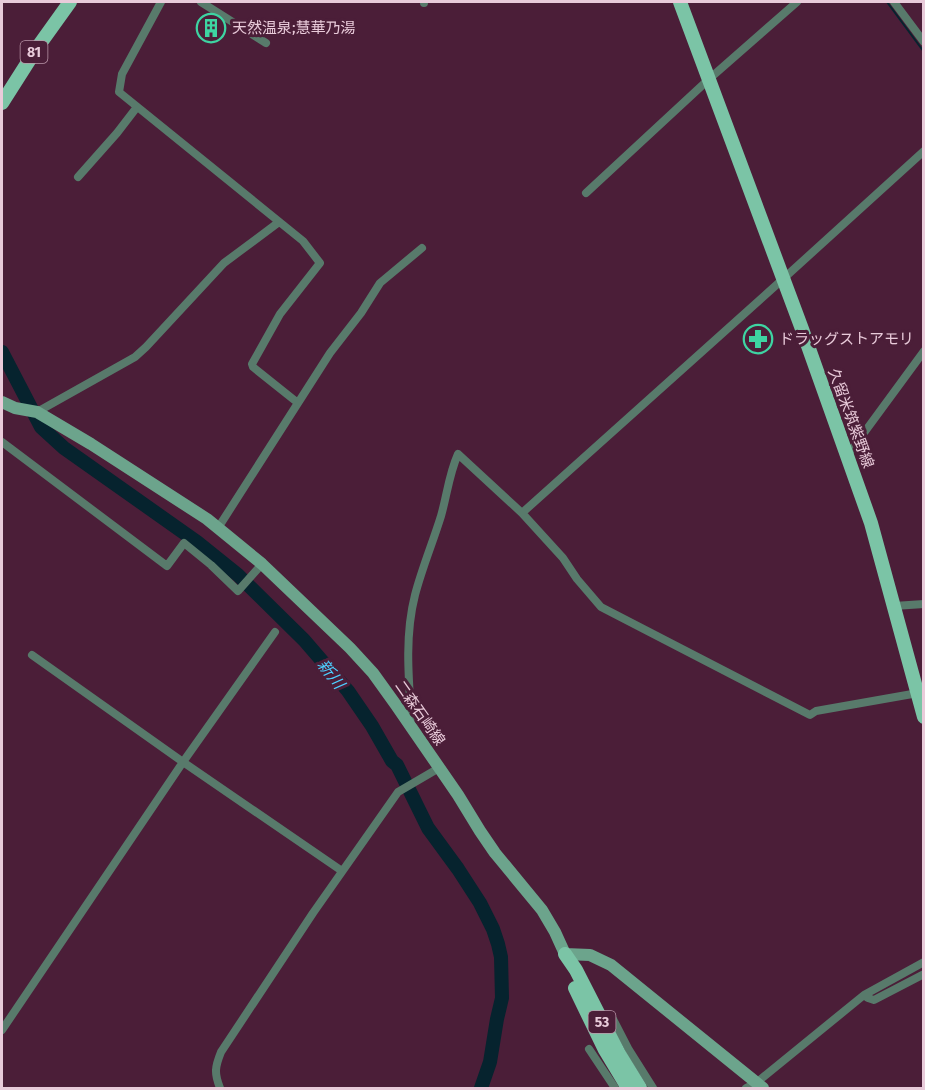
<svg xmlns="http://www.w3.org/2000/svg" width="925" height="1090" viewBox="0 0 925 1090" font-family="'Fira Sans','Noto Sans JP',sans-serif">
	<style>
		.lines { fill: none; stroke-linecap: round; stroke-linejoin: round }
		.stream { stroke: #06232e; stroke-width: 2 }
		.river { stroke: #06232e; stroke-width: 14 }
		.street { stroke: #587a6b; stroke-width: 8 }
		.secondary { stroke: #6ca48c; stroke-width: 12 }
		.primary { stroke: #7bc4a6; stroke-width: 14 }
		.labels { text-anchor: middle; dominant-baseline: central; stroke-width: 6; stroke-linejoin: round; paint-order: stroke }
		.shield { fill: #4b1e38; stroke: #ba97a9; stroke-width: 1.5 }
		.shield-label { font-size: 14px; font-weight: bold; fill: #e9cbda }
		.poi-label { font-size: 15px; fill: #e9cbda; stroke: #4b1e38; text-anchor: start }
		.street-label { font-size: 15px; fill: #e9cbda; stroke: #4b1e38 }
		.water-label { font-size: 16px; font-style: italic; fill: #4ccfff; stroke: #4b1e38 }
	</style>
	<rect width="100%" height="100%" fill="#4b1e38"/>
	<g class="lines">
		<!-- stream -->
		<path class="stream" d="M887,2L924,52"/>
		<!-- river -->
		<path class="river" d="M2,352L41,427L64,448L197,542L238,575L304,640L348,691L372,726L392,761L397,765L428,828L458,869L480,903L493,929L498,944L501,957L502,998L497,1019L490,1062L481,1088"/>
		<!-- street -->
		<path class="street" d="M161,2L122,74L119,92L303,241L320,263L280,314L252,364L253,367L298,403
			M201,2L266,43
			M894,2L924,42
			M424,3V2
			M78,177L117,133L137,107
			M586,193L708,80L797,2
			M37,412L135,357L146,347L224,263L279,222
			M2,442L167,566L184,543L211,565L238,591L262,564
			M847,456L924,351
			M522,513L783,279L924,151
			M218,528L330,353L361,313L380,283L422,248
			M894,606L924,604
			M32,655L183,762L342,871
			M412,728C409,683 404,638 415,595C422,568 433,542 441,516C447,495 449,474 458,454L522,513L563,558L577,579L601,607L810,715L816,711L918,693
			M864,995L924,962
			M613,1019L629,1050L653,1088
			M2,1030L183,762L275,632
			M589,1049L615,1088
			M220,1088C214,1073 215,1067 221,1052L313,913L398,792L439,768
			M746,1088L756,1083L864,995L868,998L874,1000L924,974"/>
		<!-- secondary -->
		<path class="secondary" d="M2,402L15,408L37,412L91,444L207,519L262,564L350,648L373,673L396,705L458,795L480,831L495,853L542,910L555,932L565,954L590,955L611,965L763,1088"/>
		<!-- primary -->
		<path class="primary" d="M680,2L802,329L871,523L924,717
			M2,103L37,48L70,2
			M565,954L576,970L619,1054L640,1088
			M575,988L605,1050L628,1088"/>
	</g>
	<!-- icons -->
	<defs>
		<g id="building-ring" transform="scale(1.5)"><circle r="9.5" fill="#4b1e38" stroke="#3ed4a2" stroke-width="1.5"/><path d="M-4-6H4V6H1V3H-1V6H-4ZM-2.5-4.3h1.7v1.8h-1.7ZM.8-4.3h1.7v1.8H.8ZM-2.5-1h1.7V.8h-1.7ZM.8-1h1.7V.8H.8Z" fill="#3ed4a2"/></g>
		<g id="pharmacy-ring" transform="scale(1.5)"><circle r="9.5" fill="#4b1e38" stroke="#3ed4a2" stroke-width="1.5"/><path d="M-2-6h4v4h4v4h-4v4h-4v-4h-4v-4h4Z" fill="#3ed4a2"/></g>
	</defs>
	<g fill-rule="evenodd">
		<use href="#building-ring" x="211" y="28"/>
		<use href="#pharmacy-ring" x="758" y="339"/>
	</g>
	<g class="labels">
		<!-- shield labels -->
		<g class="shield">
			<rect x="20.5" y="41" width="27" height="22" rx="4.5"/>
			<rect x="588.5" y="1011" width="27" height="22" rx="4.5"/>
		</g>
		<g class="shield-label">
			<text x="34" y="52">81</text>
			<text x="602" y="1022">53</text>
		</g>
		<!-- poi labels -->
		<g class="poi-label">
			<text x="232" y="28">天然温泉;慧華乃湯</text>
			<text x="779" y="339">ドラッグストアモリ</text>
		</g>
		<!-- street labels -->
		<g class="street-label">
			<text transform="translate(851 418) rotate(70)">久留米筑紫野線</text>
			<text transform="translate(420 713) rotate(55)">二森石崎線</text>
		</g>
		<!-- water labels -->
		<g class="water-label">
			<text transform="translate(331 674) rotate(52)">新川</text>
		</g>
	</g>
	<!-- border -->
	<rect width="925" height="1090" fill="none" stroke="#e9cbda" stroke-width="6"/>
</svg>
